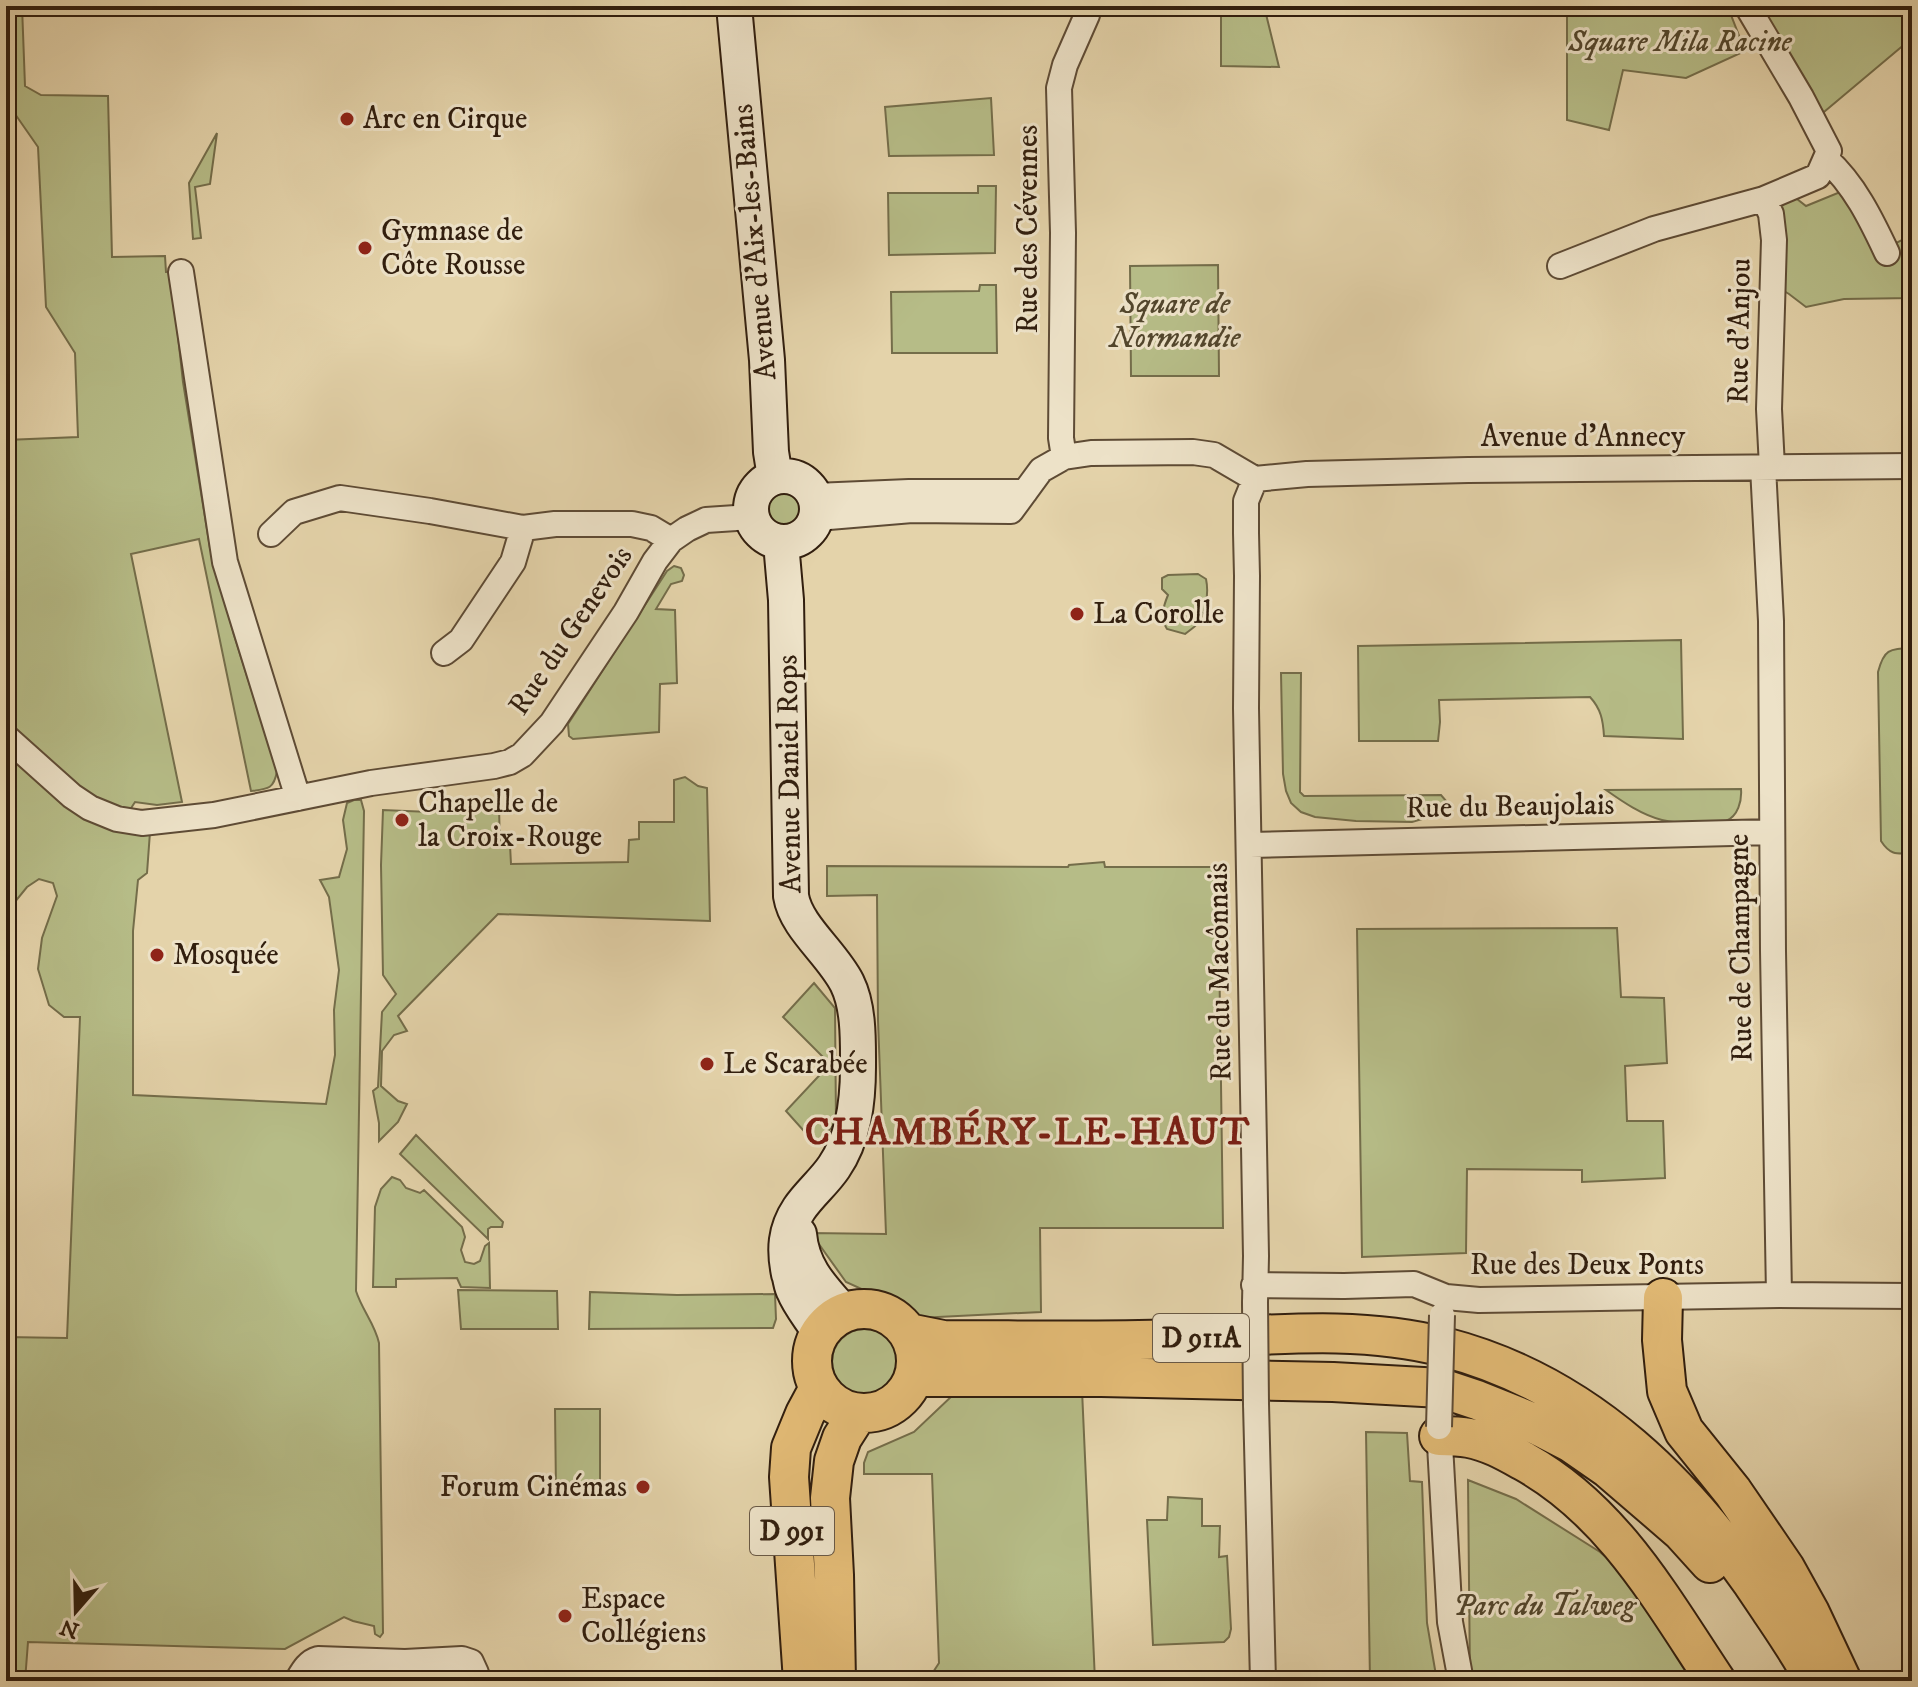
<svg xmlns="http://www.w3.org/2000/svg" width="1918" height="1687" viewBox="0 0 1918 1687" font-family="'IM FELL DW Pica',serif">
	<style>
		.green { fill: #b6bc87; stroke: #746d4a; stroke-width: 2 }
		.lines { fill: none; stroke-linecap: round; stroke-linejoin: round }
		.street-casing { stroke: #5e4b35; stroke-width: 28 }
		.secondary-casing { stroke: #311e0e; stroke-width: 38 }
		.primary-casing { stroke: #311e0e; stroke-width: 42 }
		.street { stroke: #ede2c8; stroke-width: 24 }
		.secondary { stroke: #ede2c8; stroke-width: 34 }
		.primary { stroke: #e2ba75; stroke-width: 38 }
		.street-bridge-casing { stroke: #5e4b35; stroke-width: 28; stroke-linecap: butt }
		.street-bridge { stroke: #ede2c8; stroke-width: 24 }
		.poi-dot { fill: #8f2418; stroke: #ede2c8; stroke-width: 3 }
		.labels { text-anchor: middle; dominant-baseline: central; stroke-width: 6; stroke-linejoin: round; paint-order: stroke }
		.shield { fill: #ede2c8; stroke: #695946; stroke-width: 2 }
		.shield-label { font-size: 28px; font-weight: bold; fill: #311e0e }
		.park-label { font-size: 30px; font-style: italic; fill: #52462c; stroke: #ede2c8 }
		.poi-label { font-size: 30px; fill: #311e0e; stroke: #ede2c8; text-anchor: start }
		.street-label { font-size: 30px; fill: #311e0e; stroke: #ede2c8 }
		.district-label { font-size: 38px; font-weight: bold; letter-spacing: 2px; fill: #7a1f14; stroke: #ede2c8 }
	</style>
	<rect width="100%" height="100%" fill="#e4d3aa"/>
	<filter id="stains"><feTurbulence type="fractalNoise" baseFrequency=".0025" numOctaves="4"/><feColorMatrix values="0 0 0 0 .2 0 0 0 0 .09 0 0 0 0 .02 0 0 0 .5 -.17"/></filter>
	<radialGradient id="worn" r=".72"><stop offset=".6" stop-color="#630" stop-opacity="0"/><stop offset="1" stop-color="#630" stop-opacity=".3"/></radialGradient>
	<!-- green -->
	<path class="green" d="M6,6H22L25,86L41,95L108,96L112,257L165,256L166,272H171L183,382L210,548L234,635L277,771C274,789 268,789 251,791L199,539L131,554L182,802L157,805L135,802L126,816L150,832L147,873L138,880L133,931V1095L326,1104L335,1055L334,1010L339,970L329,897L320,880L339,877L347,849L343,820L347,803L354,800H361L364,811L356,1291C362,1310 375,1324 379,1343L383,1633L380,1637L375,1634L374,1626L353,1621L344,1617L285,1649L28,1642L25,1681H6V1337L67,1338L80,1017H64L49,1005L38,969L42,938L57,896L53,883L39,879L27,887L6,913V440L78,437L75,353L46,307L38,147L6,101Z
		M1221,6H1264L1279,67L1221,66Z
		M1567,6H1743L1731,15L1745,51L1686,78L1623,70L1609,130L1567,120Z
		M1753,6H1912V38L1818,117Z
		M991,98L994,155L889,156L885,107Z
		M217,133L210,184L195,187L201,238L193,239L189,183Z
		M978,186H996L995,253L889,255L888,193H978Z
		M1845,190L1878,252L1912,235V298L1844,299L1806,307L1789,294L1779,288L1780,215L1783,203L1792,195L1806,206Z
		M1218,265L1219,376H1131L1130,266Z
		M980,285H996L997,353H892L891,292L979,291Z
		M760 511a25 25 0 1 1 50 0a25 25 0 1 1-50 0Z
		M674,566L681,568L684,575L682,581L671,584L656,609L675,610L677,683L660,684L659,732L573,739L569,736L568,724L667,571Z
		M1198,574L1206,579C1209,593 1206,614 1196,625C1196,626 1186,633 1185,634L1167,629C1160,618 1163,607 1168,595L1162,589V578L1168,575Z
		M1681,640L1683,739L1604,736C1603,720 1601,709 1590,697L1439,700L1440,722L1438,741H1359L1358,646Z
		M1912,648V853C1896,854 1890,855 1881,841L1878,672C1884,649 1889,649 1912,648Z
		M1281,673H1301L1300,792L1304,796L1441,795L1447,802L1446,810L1439,814L1412,822L1356,821L1315,817L1301,812L1291,803L1286,791L1283,774Z
		M685,777L698,786L707,788L710,921L498,914L398,1016L407,1031L394,1035L382,1051L381,1086L398,1101L407,1104L398,1122L379,1141V1123L373,1091L378,1087L382,1012L396,994L383,975L381,865L383,810L430,812L499,807L500,846L510,845L511,864L628,862L629,840L639,839V822H674V780Z
		M1741,789C1742,801 1738,816 1726,821C1713,826 1675,823 1662,820C1642,815 1623,802 1606,790Z
		M1104,862L1105,867H1218L1223,1228H1040L1041,1312L918,1318L901,1307L846,1282L811,1233L886,1234L878,1020L877,895L827,896V866L1068,867L1069,865Z
		M1617,928L1621,997L1664,998L1667,1063L1625,1066L1627,1121H1663L1665,1178L1582,1182V1170L1467,1169L1466,1253L1362,1257L1357,929Z
		M814,983L835,1008L836,1122L821,1140H812L786,1111L830,1064L783,1017Z
		M416,1135L503,1222L502,1227H491L488,1229V1239L400,1154Z
		M392,1177L400,1180L406,1188L420,1193L424,1190L462,1227L465,1237L461,1250L465,1262L474,1264L480,1261L485,1246L489,1243L490,1288L461,1287L457,1278L396,1279V1287H373L375,1207L381,1189Z
		M458,1290L557,1291L558,1329H461Z
		M590,1292L677,1295L775,1294L776,1319L773,1328L589,1329Z
		M832 1362a33 33 0 1 1 66 0a33 33 0 1 1-66 0Z
		M1082,1390L1095,1681L928,1680L939,1663L932,1474H864V1463L868,1452L914,1432L954,1394Z
		M555,1409H600V1491H556Z
		M1366,1432L1407,1433L1410,1481L1422,1482L1427,1623L1437,1681H1370Z
		M1468,1480L1516,1499L1600,1552L1636,1583L1704,1681H1470Z
		M1168,1497L1202,1499V1526H1220L1219,1557L1227,1556L1231,1629L1229,1637L1224,1642L1153,1645L1147,1520H1167Z"/>
	<g class="lines">
		<!-- street casing -->
		<g class="street-casing">
			<path id="street" d="M1826,159C1854,184 1871,219 1887,253
				M1764,199L1771,214L1774,240L1769,409L1772,467
				M1560,266L1654,229L1764,199L1818,176L1829,151L1801,97L1747,6
				M181,272L225,562L298,798
				M1064,457L1061,438L1063,233L1059,88L1065,65L1087,15L1089,6
				M1763,467L1771,621L1773,951L1779,1295
				M815,496L909,492H1025
				M817,518L912,510L1011,511L1041,470L1064,457L1091,453L1193,452L1214,455L1255,479L1307,474L1468,470L1912,466
				M271,534L294,512L340,498L430,511L523,528L555,524H632L651,528L671,540
				M444,653L461,640L513,562L523,528
				M6,737L72,796L90,808L117,819L142,823L214,815L371,783L494,766L510,762L522,755L552,723L626,612L655,561L671,540L687,529L706,520L751,517
				M1250,845L1772,832
				M1254,1285L1344,1286L1414,1284L1446,1297L1479,1300L1779,1295L1912,1296
				M1255,1303L1256,1256L1246,708L1247,576L1246,533V501L1255,479
				M1256,1404L1263,1681
				M1439,1427L1450,1622L1461,1681
				M297,1681C302,1673 307,1662 318,1659L405,1662L462,1659L471,1662L476,1673V1681"/>
		</g>
		<!-- secondary casing -->
		<g class="secondary-casing">
			<path id="secondary" d="M734,6L767,360L771,452L775,477
				M751 509a33 33 0 1 1 66 0a33 33 0 1 1-66 0Z
				M781,543L786,600L791,896C796,927 832,953 847,983C859,1007 858,1041 858,1067C858,1101 854,1138 834,1167C824,1182 809,1194 799,1209C785,1230 784,1250 789,1274C791,1279 791,1286 794,1291C800,1306 812,1319 820,1333
				M799,1234C802,1269 822,1288 844,1313"/>
		</g>
		<!-- primary casing -->
		<g class="primary-casing">
			<path id="primary" d="M1663,1298L1662,1340L1667,1391L1684,1431L1733,1492L1785,1568L1810,1613L1842,1681
				M812 1361a52 52 0 1 1 104 0a52 52 0 1 1-104 0Z
				M908,1333L943,1340C1019,1340 1096,1342 1173,1339C1262,1336 1356,1324 1444,1347C1588,1384 1691,1488 1770,1609C1786,1633 1802,1656 1815,1681
				M914,1377H1101L1333,1382L1441,1388L1477,1400L1529,1421L1570,1442L1609,1469L1681,1531L1710,1563
				M1439,1436C1449,1436 1459,1436 1469,1438C1490,1442 1507,1452 1525,1462C1613,1511 1662,1600 1716,1681
				M803,1681L789,1477L791,1448L805,1414L819,1388
				M836,1681L834,1575L830,1498L834,1461L842,1438L858,1413"/>
		</g>
		<!-- street -->
		<use href="#street" class="street"/>
		<!-- secondary -->
		<use href="#secondary" class="secondary"/>
		<!-- primary -->
		<use href="#primary" class="primary"/>
		<!-- street-bridge casing -->
		<g class="street-bridge-casing">
			<path id="street-bridge" d="M1255,1303L1256,1404
				M1439,1427L1442,1315"/>
		</g>
		<!-- street-bridge -->
		<use href="#street-bridge" class="street-bridge"/>
	</g>
	<!-- markers -->
	<g class="poi-dot">
		<circle cx="347" cy="119" r="8"/>
		<circle cx="365" cy="248" r="8"/>
		<circle cx="1077" cy="614" r="8"/>
		<circle cx="402" cy="820" r="8"/>
		<circle cx="157" cy="955" r="8"/>
		<circle cx="707" cy="1064" r="8"/>
		<circle cx="643" cy="1487" r="8"/>
		<circle cx="565" cy="1616" r="8"/>
	</g>
	<g class="labels">
		<!-- shield labels -->
		<g class="shield">
			<rect x="1153" y="1314" width="96" height="48" rx="6"/>
			<rect x="750" y="1507" width="84" height="48" rx="6"/>
		</g>
		<g class="shield-label">
			<text x="1201" y="1338">D 911A</text>
			<text x="792" y="1531">D 991</text>
		</g>
		<!-- park labels -->
		<g class="park-label">
			<text x="1680" y="42">Square Mila Racine</text>
			<text x="1175" y="304">Square de<tspan x="1175" dy="34">Normandie</tspan></text>
			<text x="1544" y="1606">Parc du Talweg</text>
		</g>
		<!-- poi labels -->
		<g class="poi-label">
			<text x="363" y="119">Arc en Cirque</text>
			<text x="381" y="231">Gymnase de<tspan x="381" dy="34">Côte Rousse</tspan></text>
			<text x="1093" y="614">La Corolle</text>
			<text x="418" y="803">Chapelle de<tspan x="418" dy="34">la Croix-Rouge</tspan></text>
			<text x="173" y="955">Mosquée</text>
			<text x="723" y="1064">Le Scarabée</text>
			<text x="627" y="1487" text-anchor="end">Forum Cinémas</text>
			<text x="581" y="1599">Espace<tspan x="581" dy="34">Collégiens</tspan></text>
		</g>
		<!-- street labels -->
		<g class="street-label">
			<text transform="translate(1028 229) rotate(-90)">Rue des Cévennes</text>
			<text transform="translate(755 242) rotate(-95)">Avenue d'Aix-les-Bains</text>
			<text transform="translate(1740 331) rotate(-89)">Rue d'Anjou</text>
			<text x="1583" y="437">Avenue d'Annecy</text>
			<text transform="translate(571 631) rotate(-56)">Rue du Genevois</text>
			<text transform="translate(790 774) rotate(-91)">Avenue Daniel Rops</text>
			<text transform="translate(1510 807) rotate(-1)">Rue du Beaujolais</text>
			<text transform="translate(1741 948) rotate(-91)">Rue de Champagne</text>
			<text transform="translate(1220 972) rotate(-91)">Rue du Macônnais</text>
			<text x="1587" y="1265">Rue des Deux Ponts</text>
		</g>
		<!-- district labels -->
		<g class="district-label">
			<text x="1028" y="1133">CHAMBÉRY-LE-HAUT</text>
		</g>
	</g>
	<!-- margin -->
	<rect width="1918" height="1687" fill="none" stroke="#e4d3aa" stroke-width="32"/>
	<rect x="8" y="8" width="1902" height="1671" fill="none" stroke="#311e0e" stroke-width="4"/>
	<rect x="16" y="16" width="1886" height="1655" fill="none" stroke="#311e0e" stroke-width="2"/>
	<!-- north arrow -->
	<g transform="translate(76 1611) rotate(200)" stroke="#ede2c8" stroke-width="6" paint-order="stroke">
	<path d="M0-6L14 30L0 20L-14 30Z" fill="#311e0e"/>
	<text y="-12" font-size="22" font-weight="bold" text-anchor="middle" fill="#311e0e">N</text>
	</g>
	<rect width="100%" height="100%" filter="url(#stains)"/>
	<rect width="100%" height="100%" fill="url(#worn)"/>
</svg>
